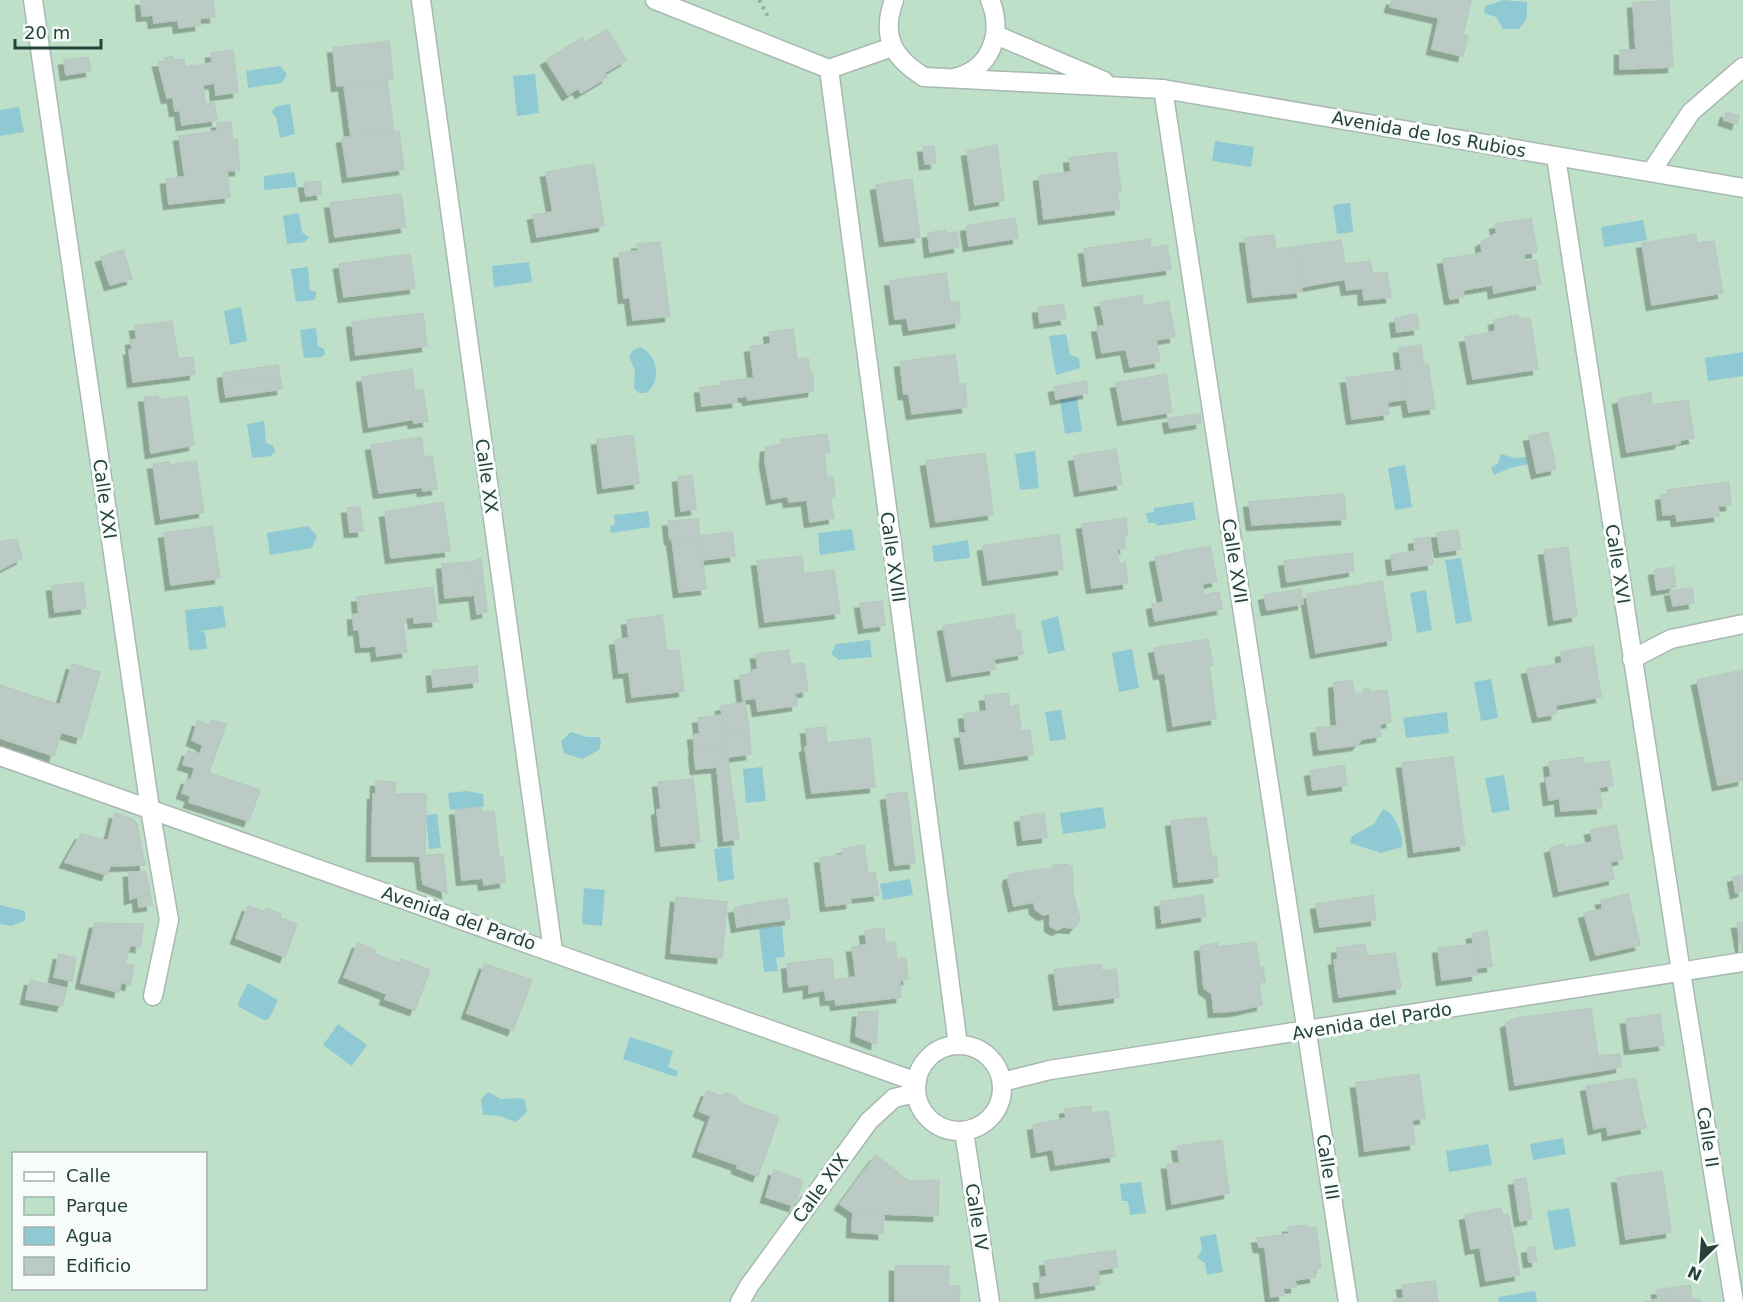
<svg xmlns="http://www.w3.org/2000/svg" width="1743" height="1302" viewBox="0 0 1743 1302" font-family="'DejaVu Sans',sans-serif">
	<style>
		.green { fill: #bfe0c8; fill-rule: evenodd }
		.water { fill: #8ec9d4 }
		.building { fill: #bbcac4; stroke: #b8c9c2; stroke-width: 1.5; filter: url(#shadow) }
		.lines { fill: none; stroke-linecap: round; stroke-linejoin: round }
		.minor-casing { stroke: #a8b8b2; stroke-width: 21 }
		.tertiary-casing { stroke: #a8b8b2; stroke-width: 21 }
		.path { stroke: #86b3a5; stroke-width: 4; stroke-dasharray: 3 4.5; stroke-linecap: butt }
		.minor { stroke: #fff; stroke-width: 18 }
		.tertiary { stroke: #fff; stroke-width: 18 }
		.labels { text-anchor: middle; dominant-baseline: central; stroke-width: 6; stroke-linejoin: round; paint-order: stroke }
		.street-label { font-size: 18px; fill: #24423a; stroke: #f7fbf9 }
	</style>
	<defs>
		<filter id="shadow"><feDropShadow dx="-5.5" dy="5.5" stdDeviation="0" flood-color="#0004"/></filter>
	</defs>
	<rect width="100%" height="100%" fill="#e6efeb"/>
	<!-- green -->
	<path class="green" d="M0,0H1743V1302H0ZM14,1154H206V1288H14Z"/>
	<!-- water -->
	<path class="water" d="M1504,0L1527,2V18L1519,29H1503L1496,17L1484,13L1485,6Z
		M280,66L287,74L282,83L248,88L246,71Z
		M535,74L539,113L517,116L513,76Z
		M290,104L295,134L280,138L276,117L271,112L277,106Z
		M19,107L24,132L0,136V110Z
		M1215,141L1254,147L1251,167L1212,161Z
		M294,172L297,187L264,190V176Z
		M1350,203L1353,232L1337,234L1333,205Z
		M299,213L302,232L309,238L304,242L287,244L283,216Z
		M1643,220L1647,240L1604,247L1601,227Z
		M529,262L532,282L494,287L492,266Z
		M308,267L310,290L316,292V297L314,300L296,302L291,269Z
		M241,307L247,341L230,345L224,311Z
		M316,328L318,346L324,349L325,354L321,357L304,358L300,330Z
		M1066,334L1070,355L1079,358L1080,368L1056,375L1049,336Z
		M640,347C658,354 662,382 646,393H639L634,388L635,370L629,357L633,350Z
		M1743,352V376L1708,381L1705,358Z
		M1077,397L1082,431L1065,434L1060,400Z
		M264,421L266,443L273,445L275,451L271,456L252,458L247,424Z
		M1035,451L1039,488L1020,490L1015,454Z
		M1501,454L1515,458L1526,457L1528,464L1510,468L1494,475L1491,468L1498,463Z
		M1405,465L1412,507L1395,510L1388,468Z
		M1193,502L1196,520L1157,526L1156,523H1148L1146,513L1154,512V508Z
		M648,511L650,527L611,533L610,526L615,525L614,515Z
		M308,526L317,536L312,548L270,555L267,533Z
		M852,529L855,550L820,555L818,533Z
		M968,540L970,558L934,562L932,546Z
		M1461,558L1472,621L1456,624L1445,560Z
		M1426,590L1432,630L1417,633L1410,593Z
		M223,606L226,627L201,631L205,633L207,649L189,650L185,610Z
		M1058,616L1065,650L1048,654L1041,621Z
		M870,640L872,657L839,660L831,654L836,644Z
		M1132,649L1139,688L1119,692L1112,653Z
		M1491,679L1498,718L1481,721L1474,682Z
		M1061,710L1066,739L1050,741L1045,712Z
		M1447,712L1449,733L1406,738L1403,718Z
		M571,732L587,737H599L601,741L599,750L582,759L564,753L561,741Z
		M762,767L766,801L746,803L743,769Z
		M1504,775L1510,810L1492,813L1485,778Z
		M467,791L483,794L484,807L450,810L448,793Z
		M1103,807L1106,828L1063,834L1060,813Z
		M1383,809C1394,811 1404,836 1402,847L1381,853L1350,843L1352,836L1374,824Z
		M437,814L441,848L429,849L426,815Z
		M731,847L734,879L718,882L714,849Z
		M910,879L913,895L883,900L880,884Z
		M584,888L605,890L602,926L582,924Z
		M0,905L25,911V921L11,926L0,924Z
		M782,926L785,957L776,958L778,971L764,972L759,929Z
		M248,983L278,1000L269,1019L264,1020L239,1007L238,1003Z
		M338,1024L367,1045L352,1066L323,1045Z
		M630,1037L673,1051L668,1067L678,1071L676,1077L623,1059Z
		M488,1092L501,1099L522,1098L525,1101L527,1112L516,1122L500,1116L483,1115L481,1100Z
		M1563,1138L1566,1154L1533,1160L1530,1144Z
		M1488,1144L1492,1165L1449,1172L1446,1151Z
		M1141,1182L1146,1213L1130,1215L1128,1201H1122L1120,1184Z
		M1569,1208L1576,1246L1554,1250L1547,1211Z
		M1216,1234L1223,1272L1207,1275L1205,1263L1197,1258L1202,1249L1200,1237Z
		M1535,1291L1537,1302H1499L1498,1297Z"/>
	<!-- building -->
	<path class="building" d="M141,0H213L215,17L200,18V25L179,28L178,20L154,23L153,15L142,16Z
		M1392,0H1471L1463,35L1468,36L1463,56L1432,49L1439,18L1390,7Z
		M1669,0L1673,67L1620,69V50H1636L1633,3Z
		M607,29L626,60L604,73L607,77L581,93L578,88L568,95L546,60L582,38L585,43Z
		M389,41L393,79L337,86L333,48Z
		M233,50L238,92L216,95L215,83L203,85L205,104L214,103L217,120L182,125L180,110L175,111L173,97L167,98L158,62L166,61L165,58L172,56L174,60L184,59L185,67L212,63L211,53Z
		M88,57L91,71L66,75L64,60Z
		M387,80L394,132L351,137L344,85Z
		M1726,112L1739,116L1737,124L1724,120Z
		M231,122L233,140L237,139L240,170L227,171L230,197L169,204L166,179L185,177L179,136L217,131V123Z
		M399,131L404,169L348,177L342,138Z
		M997,145L1004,200L975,205L967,151Z
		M934,146L936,163L925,164L923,147Z
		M1116,152L1121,190L1117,191L1120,209L1044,219L1039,176L1071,172L1069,158Z
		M594,164L604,226L537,237L533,215L553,212L546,172Z
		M912,179L920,237L885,241L876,185Z
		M320,181L322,194L306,196L304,183Z
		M401,194L406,227L335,237L330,203Z
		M1015,218L1018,238L969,246L966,226Z
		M1531,218L1537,252L1524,254L1525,262L1536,260L1541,284L1494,293L1493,285L1463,290L1464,297L1450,299L1443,259L1482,253L1481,242L1497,233L1495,224Z
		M946,230V234L957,232L959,247L930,252L928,233Z
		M1696,234L1697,243L1714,241L1723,293L1652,305L1642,243Z
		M1274,235L1276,249L1295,247L1302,292L1253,297L1245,238Z
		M1150,239L1151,248L1167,245L1171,269L1088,281L1084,249Z
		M1341,240L1345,264L1370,261L1373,274L1387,272L1391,297L1364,300L1363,288L1347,290L1345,279L1301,287L1295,247Z
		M660,242L670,316L633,320L630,297L624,298L619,253L638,251L637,244Z
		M123,250L132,279L110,285L101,257Z
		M410,254L415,288L344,297L339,264Z
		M946,273L950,303L959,302L960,322L909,330L907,318L895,319L890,281Z
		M1142,295L1143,306L1168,301L1175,337L1156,340L1160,362L1130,367L1126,349L1102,353L1097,327L1105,326L1100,302Z
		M1063,304L1066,319L1040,323L1038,308Z
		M423,313L427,346L356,355L352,322Z
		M1417,314L1419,329L1397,332L1395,318Z
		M1518,315L1519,319L1530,318L1538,369L1473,379L1465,337L1496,331L1494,320Z
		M172,321L178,359L193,357L195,374L133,382L129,350H132L131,340L137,339L135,326Z
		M793,329L797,360L808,358L810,373H813V391L748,400L747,396L737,397V402L702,406L700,388L721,385L720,382L754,378L750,347L771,344L769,332Z
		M1421,345L1424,366L1402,370L1399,348Z
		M955,354L959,384H965L967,407L912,414L909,394H904L900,362Z
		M278,365L280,377L224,385L223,373Z
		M1428,365L1435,408L1409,412L1402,370Z
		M412,369L415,391L423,390L428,421L414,423L413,419L369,427L362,377Z
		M1402,370L1407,399L1387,402L1389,414L1352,419L1346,378Z
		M1166,374L1172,412L1123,420L1116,383Z
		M280,377L282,389L226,397L224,385Z
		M1086,381L1088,393L1056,399L1054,387Z
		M1651,393L1652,405L1688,400L1694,438L1680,440V443L1627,452L1618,399Z
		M158,396L159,400L187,396L194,445L151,453L144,397Z
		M1200,414L1201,423L1170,428L1168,418Z
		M1548,432L1556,469L1537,473L1529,436Z
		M827,434L830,452L824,453L827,478L833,477L835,496L830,497L834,518L810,522L807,500L789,502L788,496L772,499L765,461L766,447L781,445V440Z
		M633,435L639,483L603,488L597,440Z
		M421,437L424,457L432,456L437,489L423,491L422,487L379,493L371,445Z
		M1116,449L1122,484L1080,491L1074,456Z
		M985,453L993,514L936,522L926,461Z
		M196,461L204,512L161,519L153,464L169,462V465Z
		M692,475L696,509L681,511L678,477Z
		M1729,482L1731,505L1718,506L1719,516L1677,521L1676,514L1663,515L1661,495L1668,494L1667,490Z
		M1344,494L1346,519L1252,525L1249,502Z
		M443,502L450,551L391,558L385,512Z
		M360,507L363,531L350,532L347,508Z
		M1126,518L1128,536H1124L1125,548L1117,549L1119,564L1125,563L1128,583L1092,588L1082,524Z
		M698,519L700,536L670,539L668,521Z
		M212,526L220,578L171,585L164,533Z
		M1458,530L1461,549L1440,552L1437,533Z
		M732,532L735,556L703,560L700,536Z
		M1059,534L1063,569L988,580L983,546Z
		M700,536L706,589L679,592L672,539Z
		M1429,537L1433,564L1393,570L1391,555L1415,551L1414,539Z
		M17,539L22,558L0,570V542Z
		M1210,546L1217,581L1202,584L1204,595L1219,592L1222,609L1155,621L1152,604L1164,602L1155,557Z
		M1568,547L1577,616L1554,620L1544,550Z
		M1352,553L1354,571L1287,582L1284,561Z
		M802,556L804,574L834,570L840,613L765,622L757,561Z
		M481,559L487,612L477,614L470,562Z
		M470,562L474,595L445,598L442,564Z
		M1673,567L1676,587L1657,590L1654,570Z
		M1382,581L1392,640L1316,653L1306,594Z
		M83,582L86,608L55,612L52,586Z
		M433,587L437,621L414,623V617L405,618L406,623L403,624L407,652L377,656L376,646L361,647L359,629L354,630L353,615L359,614L357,597Z
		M1692,588L1694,603L1673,606L1670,591Z
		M1301,589L1303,604L1267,610L1264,595Z
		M882,601L885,625L864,628L860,603Z
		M1014,614L1016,631L1020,630L1023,654L994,659L995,669L952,676L943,626Z
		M662,615L667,651L679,650L684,691L632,697L629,672L619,673L615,640L629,638L627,620Z
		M1208,639L1213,665H1209L1216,719L1173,726L1165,673L1159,674L1154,648Z
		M1593,646L1601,697L1556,705V714L1538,717L1527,669L1562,663L1561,652Z
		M788,650L791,665L804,663L808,691L795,693L797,705L758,711L756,698L743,700L740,675L753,674V670L758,669L756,654Z
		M72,664L100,672L81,738L61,732L54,756L0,738V685L60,705Z
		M477,666L478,682L433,687L432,671Z
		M1743,670V780L1718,785L1697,680Z
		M1352,680L1355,694L1365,693L1364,689H1370L1371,692L1387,690L1391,722L1380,724L1381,736L1362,739L1357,745L1319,750L1316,728L1337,726L1334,683Z
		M1008,693L1010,707L1018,705L1021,731L1030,730L1033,754L965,764L960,733H966L964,714L987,711L985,696Z
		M745,702L749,729L724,732L721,706Z
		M722,715L726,746L695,751L693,735L700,734L698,718Z
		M212,720L226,724L209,773L260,790L249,821L189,802L191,796L182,793L187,779L191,780L195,768L183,764L188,751L200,754L203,745L192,740L198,721L210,725Z
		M825,727L827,743L870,738L875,787L812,793L805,747L808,746L806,729Z
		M749,729L751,754L728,757L724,732Z
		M726,746L739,839L724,841L717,767L696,769L694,751Z
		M1453,757L1465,845L1414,852L1402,763Z
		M1583,757L1584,764L1609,761L1613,785L1599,787L1602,808L1561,811L1560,798L1549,800L1546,778L1551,777L1549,762Z
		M1344,765L1347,785L1313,790L1310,771Z
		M693,779L700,842L661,846L657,810L661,809L658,782Z
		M376,781L395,782V794H426L425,856H372L373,794H376Z
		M907,792L915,863L895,865L886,795Z
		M481,807L482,812L494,811L499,858L503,857L505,882L484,885L483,878L462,880L455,810Z
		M115,813L132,819L137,824L145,865L110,866L107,875L65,862L81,834L108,841Z
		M1044,813L1047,837L1023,840L1020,817Z
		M1206,817L1212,857L1216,856L1218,877L1179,882L1171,821Z
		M1616,825L1623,859L1610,862L1614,879L1559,891L1550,848L1564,844V848L1593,842L1590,830Z
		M864,845L868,874L875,872L879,895L851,898V903L826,906L820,858L843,855L842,849Z
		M443,854L447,893L423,884L420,856Z
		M1066,864L1072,867L1073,893L1080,920L1074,928L1063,927L1057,930L1050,926V913L1043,915L1035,909L1034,902L1014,906L1008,880L1009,875L1016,873L1053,868L1054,865Z
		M129,872H146L150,893L130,899Z
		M1743,875V891L1736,893L1733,877Z
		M150,893L152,905L139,907L138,898Z
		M1628,894L1640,945L1596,955L1584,913L1603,909L1601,900Z
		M1203,895L1206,916L1162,923L1160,902Z
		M1373,895L1376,920L1320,927L1316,904Z
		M676,897L727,902L722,958L671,953Z
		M787,898L790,919L749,925L747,905Z
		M747,905L749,925L737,927L734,908Z
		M248,906L265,912L266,908L281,914L280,918L297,924L285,957L236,938Z
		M95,923L144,924L140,947L130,945L125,964L134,966L130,985L121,982L119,992L81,983Z
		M1737,923H1743V951H1742Z
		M884,928L885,944L895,942L897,959L906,958L908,979L900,980L901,997L836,1005L835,999L826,1000L825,990L809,993V984L789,987L787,964L832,958L834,980L856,977L852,947L867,945L865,931Z
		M1487,931L1492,966L1476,968L1472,934Z
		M1256,942L1260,968L1263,967L1265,982L1259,983L1262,1005L1235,1011L1214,1012L1212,994L1204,988L1200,946L1217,943V947Z
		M358,943L376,950L375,954L399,963L401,959L430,970L415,1010L385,999L387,994L344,977Z
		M1365,944L1367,957L1338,960L1337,948Z
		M1473,944L1477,975L1442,980L1438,948Z
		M1395,953L1401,988L1339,997L1334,960Z
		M59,954L76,958L72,981L54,977Z
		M485,964L532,980L513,1030L467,1013Z
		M1101,964L1102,971L1116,969L1119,997L1059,1005L1054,970Z
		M30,980L67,989L62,1006L26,999Z
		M1591,1008L1600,1071L1515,1085L1506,1023L1516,1018Z
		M878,1011L876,1044L856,1036L858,1012Z
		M1660,1014L1664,1045L1630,1049L1626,1019Z
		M1620,1054L1621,1067L1600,1071L1598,1056Z
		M1419,1074L1425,1118L1412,1120L1415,1144L1365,1151L1356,1083Z
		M1635,1078L1646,1128L1608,1135L1607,1126L1594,1129L1586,1086Z
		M707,1091L721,1096L727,1093L735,1096L740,1103L779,1117L758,1176L737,1168L738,1165L698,1151L711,1116L699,1111Z
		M1091,1106L1092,1113L1108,1111L1115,1156L1056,1165L1053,1149L1037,1152L1033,1125L1066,1118L1065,1109Z
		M1222,1140L1229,1193L1172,1204L1167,1164L1180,1163L1177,1146Z
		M876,1155L908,1181L939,1180L938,1216L853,1213L840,1204Z
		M774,1170L803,1181L794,1206L766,1197Z
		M1662,1171L1671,1232L1626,1239L1617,1178Z
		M1526,1178L1532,1219L1520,1221L1514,1180Z
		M1501,1208L1502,1215L1508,1214L1520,1275L1486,1281L1480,1247L1471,1249L1465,1215Z
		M853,1213L884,1214L883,1234L852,1232Z
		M1307,1225L1308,1228L1316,1227L1321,1268L1314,1269L1315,1277L1295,1280L1296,1287L1283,1288L1284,1295L1271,1297L1265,1247H1259L1257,1238L1289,1234L1288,1227Z
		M1534,1247L1537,1261L1529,1262L1527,1248Z
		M1115,1250L1118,1267L1098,1270L1100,1284L1041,1293L1039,1278L1047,1277L1045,1261Z
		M895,1266H949L948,1286H960L959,1302H895Z
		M1435,1281L1438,1302H1394L1393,1300L1404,1298L1402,1285Z
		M1690,1285L1692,1300L1700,1299V1302H1644L1658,1299L1657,1290Z"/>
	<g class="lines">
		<!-- minor casing -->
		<g class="minor-casing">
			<path id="minor" d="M33,0L150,809L169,920L153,996
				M421,0L553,951
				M655,0L829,69L892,47
				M829,69L958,1045
				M1163,89L1348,1302
				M1556,157L1681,972L1734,1302
				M1651,172L1691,112L1743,67
				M1632,659L1671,639L1743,624
				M916 1088a43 43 0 1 1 86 0a43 43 0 1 1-86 0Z
				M964,1131L990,1302
				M740,1302L749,1286L869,1121L894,1098L916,1093"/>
		</g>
		<!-- tertiary casing -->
		<g class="tertiary-casing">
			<path id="tertiary" d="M894,0C881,36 892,57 924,77L1163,89L1743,188
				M996,35L1104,81
				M954,78C991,70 1004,33 990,0
				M0,756L917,1082
				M1002,1082L1050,1070L1743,962"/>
		</g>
		<!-- path -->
		<path class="path" d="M759,0L770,20"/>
		<!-- minor -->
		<use href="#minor" class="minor"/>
		<!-- tertiary -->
		<use href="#tertiary" class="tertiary"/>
	</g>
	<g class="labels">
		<!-- street labels -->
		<g class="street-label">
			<text transform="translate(1429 134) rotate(10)">Avenida de los Rubios</text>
			<text transform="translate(487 476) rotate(82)">Calle XX</text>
			<text transform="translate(105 499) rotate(82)">Calle XXI</text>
			<text transform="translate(893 557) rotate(82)">Calle XVIII</text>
			<text transform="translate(1235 561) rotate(81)">Calle XVII</text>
			<text transform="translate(1618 564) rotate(81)">Calle XVI</text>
			<text transform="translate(459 918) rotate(19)">Avenida del Pardo</text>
			<text transform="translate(1372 1021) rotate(-9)">Avenida del Pardo</text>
			<text transform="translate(1708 1137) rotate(81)">Calle II</text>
			<text transform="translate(1328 1167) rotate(81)">Calle III</text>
			<text transform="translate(820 1188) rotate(-54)">Calle XIX</text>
			<text transform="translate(977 1217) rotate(81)">Calle IV</text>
		</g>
	</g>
	<!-- legend -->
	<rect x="12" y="1152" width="195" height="138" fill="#f7fbf9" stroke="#a3b1ad" stroke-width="1.5"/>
	<rect x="24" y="1172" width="30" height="9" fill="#ffffff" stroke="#a3b1ad" stroke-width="1.5"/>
	<text x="66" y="1182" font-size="18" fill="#24423a">Calle</text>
	<rect x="24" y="1197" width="30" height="18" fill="#bfe0c8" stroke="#a3b1ad" stroke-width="1.5"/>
	<text x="66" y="1212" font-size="18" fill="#24423a">Parque</text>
	<rect x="24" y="1227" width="30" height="18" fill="#8ec9d4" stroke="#a3b1ad" stroke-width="1.5"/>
	<text x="66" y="1242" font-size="18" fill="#24423a">Agua</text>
	<rect x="24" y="1257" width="30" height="18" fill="#bbcac4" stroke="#a3b1ad" stroke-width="1.5"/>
	<text x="66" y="1272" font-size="18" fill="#24423a">Edificio</text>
	<!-- north arrow -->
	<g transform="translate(1701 1260) rotate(205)" stroke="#f7fbf9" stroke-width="4.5" paint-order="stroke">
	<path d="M0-4.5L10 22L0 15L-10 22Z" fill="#24423a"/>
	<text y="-9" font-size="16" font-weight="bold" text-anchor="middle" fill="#24423a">N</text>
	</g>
	<!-- scale -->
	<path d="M15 39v9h86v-9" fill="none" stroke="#24423a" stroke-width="3"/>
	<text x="24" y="39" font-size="18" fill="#24423a" stroke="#f7fbf9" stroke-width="4.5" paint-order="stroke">20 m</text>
</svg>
